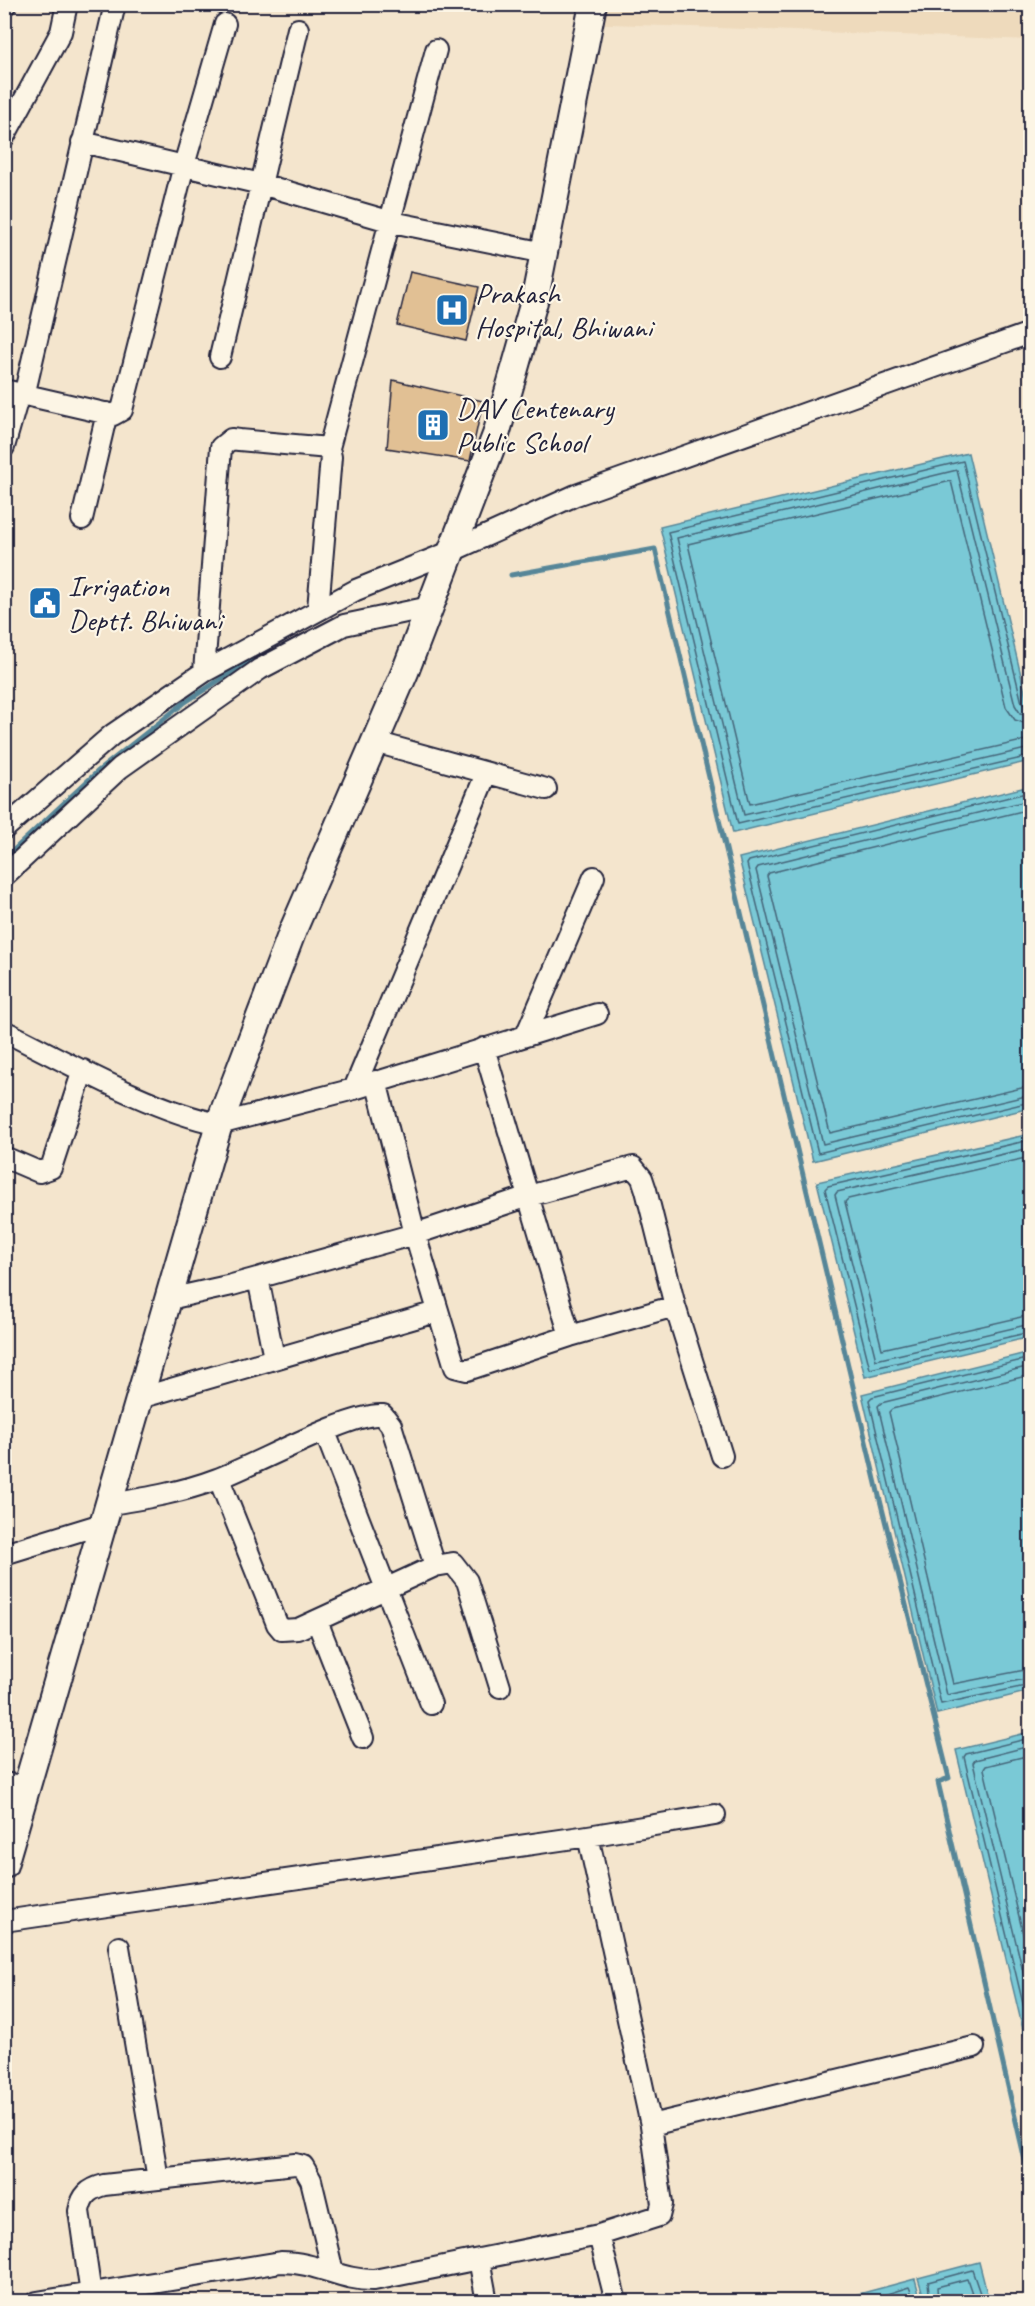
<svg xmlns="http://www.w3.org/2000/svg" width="1035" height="2306" viewBox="0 0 1035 2306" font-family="Caveat,sans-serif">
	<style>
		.built { fill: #eedabc }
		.water { fill: #7ac9d6; stroke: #578698; stroke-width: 1.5 }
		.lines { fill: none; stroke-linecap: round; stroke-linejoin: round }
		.shore { stroke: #456579; stroke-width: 1.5 }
		.stream { stroke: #578698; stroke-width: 5 }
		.building { fill: #e1c094; stroke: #22223b; stroke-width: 1.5 }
		.minor-casing { stroke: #22223b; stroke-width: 24 }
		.major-casing { stroke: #22223b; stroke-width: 30 }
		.minor { stroke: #fcf5e5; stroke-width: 20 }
		.major { stroke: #fcf5e5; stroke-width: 26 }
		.labels { text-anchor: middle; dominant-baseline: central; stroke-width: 4.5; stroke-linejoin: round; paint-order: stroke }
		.poi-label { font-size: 30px; fill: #22223b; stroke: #fcf5e5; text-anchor: start }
	</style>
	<rect width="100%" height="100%" fill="#f4e5cd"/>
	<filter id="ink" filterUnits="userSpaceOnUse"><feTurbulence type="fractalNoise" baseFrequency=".0167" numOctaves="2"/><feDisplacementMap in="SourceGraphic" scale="12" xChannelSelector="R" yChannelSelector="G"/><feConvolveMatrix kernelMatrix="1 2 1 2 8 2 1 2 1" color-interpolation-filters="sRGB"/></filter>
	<g filter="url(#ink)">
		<!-- built -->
		<path class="built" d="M589,4L1030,5V40L585,23Z"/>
		<!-- water -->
		<path class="water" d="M968,453L1030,713V761L733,833L660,527Z
			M1030,786V1108L813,1161L739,858Z
			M1030,1134V1337L865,1377L817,1182Z
			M1030,1352V1691L937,1714L862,1394Z
			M1030,1732V2059L956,1750Z
			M979,2262L989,2301H925L918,2278Z
			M915,2279L921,2301H857L855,2295Z"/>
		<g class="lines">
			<!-- shore -->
			<path class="shore" d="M1030,708L1022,703L963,461L668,532L738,824L1030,756
				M1030,716L1020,713L1015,705L957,470L677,538L744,815L1030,748
				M1030,725L1015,720L1006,707L951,481L688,544L750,804L1030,739
				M1030,792L749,861L747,864L818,1153L1030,1102
				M1030,800L758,867L756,870L823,1144L1030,1095
				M1030,809L769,873L767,876L830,1133L1030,1086
				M1030,1140L828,1186L825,1189L870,1369L1030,1332
				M1030,1148L837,1192L835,1195L876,1360L1030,1324
				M1030,1157L848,1199L845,1202L882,1349L1030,1315
				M1030,1358L872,1397L869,1400L941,1704L1030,1685
				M1030,1366L881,1403L878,1406L947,1695L1030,1678
				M1030,1375L892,1409L889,1412L953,1684L1030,1669
				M1030,1738L966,1754L964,1757L1030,2033
				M1030,1746L975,1760L973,1763L1030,2001
				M1030,1755L986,1766L984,1769L1030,1963
				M862,2302L909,2287L915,2302
				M930,2302L928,2282L972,2270L983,2302
				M938,2302L937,2287L967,2279L975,2302"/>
			<!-- stream -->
			<path class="stream" d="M511,575L655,549L877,1488L949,1778L938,1782L1030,2182
				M4,859L97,772L184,703L270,647"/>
		</g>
		<!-- building -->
		<path class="building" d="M410,272L479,287L466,341L397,325Z
			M393,380L483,401L470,461L387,448Z"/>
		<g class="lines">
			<!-- minor casing -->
			<g class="minor-casing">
				<path id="minor" d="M4,5L6,4
					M4,137L61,32L67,4
					M82,142L261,184L392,222L545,253
					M220,357L298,29
					M4,390L113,415L122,410L184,165L225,24
					M24,396L115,4
					M4,447L19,394
					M329,448L436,50
					M82,519L107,413
					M204,672L221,447L231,439L239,440L329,448L331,457L318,609
					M375,742L546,789
					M4,829L112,735L204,672L356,590L450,552L576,495L1030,333
					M4,876L120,768L260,669L344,625L430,607
					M4,1031C67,1062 152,1111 219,1124L354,1089L597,1014
					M526,1035L594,877
					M484,1048L570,1336
					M376,1081L415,1234L455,1367L467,1370L570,1336L675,1306
					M354,1089L486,774
					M4,1157L39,1172L51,1168L83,1070
					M258,1278L274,1358
					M169,1299L232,1285L415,1234L529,1196L633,1167L642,1178L646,1190L675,1306L722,1456
					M140,1398L436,1312
					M325,1432L431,1704
					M219,1479L277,1624L282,1630L298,1629L435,1566L453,1563L467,1581L500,1687
					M111,1504C147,1498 183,1492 217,1479C253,1466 351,1412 383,1415L391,1425L435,1566
					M4,1554L105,1523
					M317,1621L363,1738
					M4,1783L27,1787
					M4,1921L588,1836L715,1815
					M119,1947L158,2179
					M651,2125L974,2047
					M599,2235L616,2302
					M479,2259L487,2302
					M37,2302L281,2262C317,2262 342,2281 374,2280L599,2235L659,2216L662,2204L651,2125L588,1836
					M92,2302L79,2211C82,2195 89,2189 104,2185L295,2164L303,2166L311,2180L333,2272"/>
			</g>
			<!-- major casing -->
			<g class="major-casing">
				<path id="major" d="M4,1865L219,1124L293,930L405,672L496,435L535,298L593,4"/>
			</g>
			<!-- minor -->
			<use href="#minor" class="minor"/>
			<!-- major -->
			<use href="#major" class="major"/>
		</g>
	</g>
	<!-- icons -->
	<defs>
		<g id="hospital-square" transform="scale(1.725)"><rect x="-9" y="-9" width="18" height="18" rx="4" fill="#1f6fb2" stroke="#fcf5e5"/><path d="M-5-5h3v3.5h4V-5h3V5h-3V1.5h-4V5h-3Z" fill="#fff"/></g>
		<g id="building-square" transform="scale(1.725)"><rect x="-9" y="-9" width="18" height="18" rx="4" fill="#1f6fb2" stroke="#fcf5e5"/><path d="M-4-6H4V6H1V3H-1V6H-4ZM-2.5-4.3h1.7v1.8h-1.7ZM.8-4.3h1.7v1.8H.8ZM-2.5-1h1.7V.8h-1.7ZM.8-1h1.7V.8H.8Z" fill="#fff"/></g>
		<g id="civic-square" transform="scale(1.725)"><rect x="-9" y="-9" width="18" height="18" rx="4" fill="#1f6fb2" stroke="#fcf5e5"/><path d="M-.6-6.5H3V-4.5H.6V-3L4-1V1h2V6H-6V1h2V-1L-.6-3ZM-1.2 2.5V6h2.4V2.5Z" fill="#fff"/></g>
	</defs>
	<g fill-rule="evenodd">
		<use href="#hospital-square" x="452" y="310"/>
		<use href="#building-square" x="433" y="425"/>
		<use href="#civic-square" x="45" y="603"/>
	</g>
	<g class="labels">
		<!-- poi labels -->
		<g class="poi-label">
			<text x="475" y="293">Prakash<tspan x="475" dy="34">Hospital, Bhiwani</tspan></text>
			<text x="456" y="408">DAV Centenary<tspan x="456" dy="34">Public School</tspan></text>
			<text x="68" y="586">Irrigation<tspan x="68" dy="34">Deptt. Bhiwani</tspan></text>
		</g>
	</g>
	<!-- margin -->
	<rect width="1035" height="2306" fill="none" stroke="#fcf5e5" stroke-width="24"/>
	<rect x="12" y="12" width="1011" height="2282" fill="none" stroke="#22223b" stroke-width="2" filter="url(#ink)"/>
</svg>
